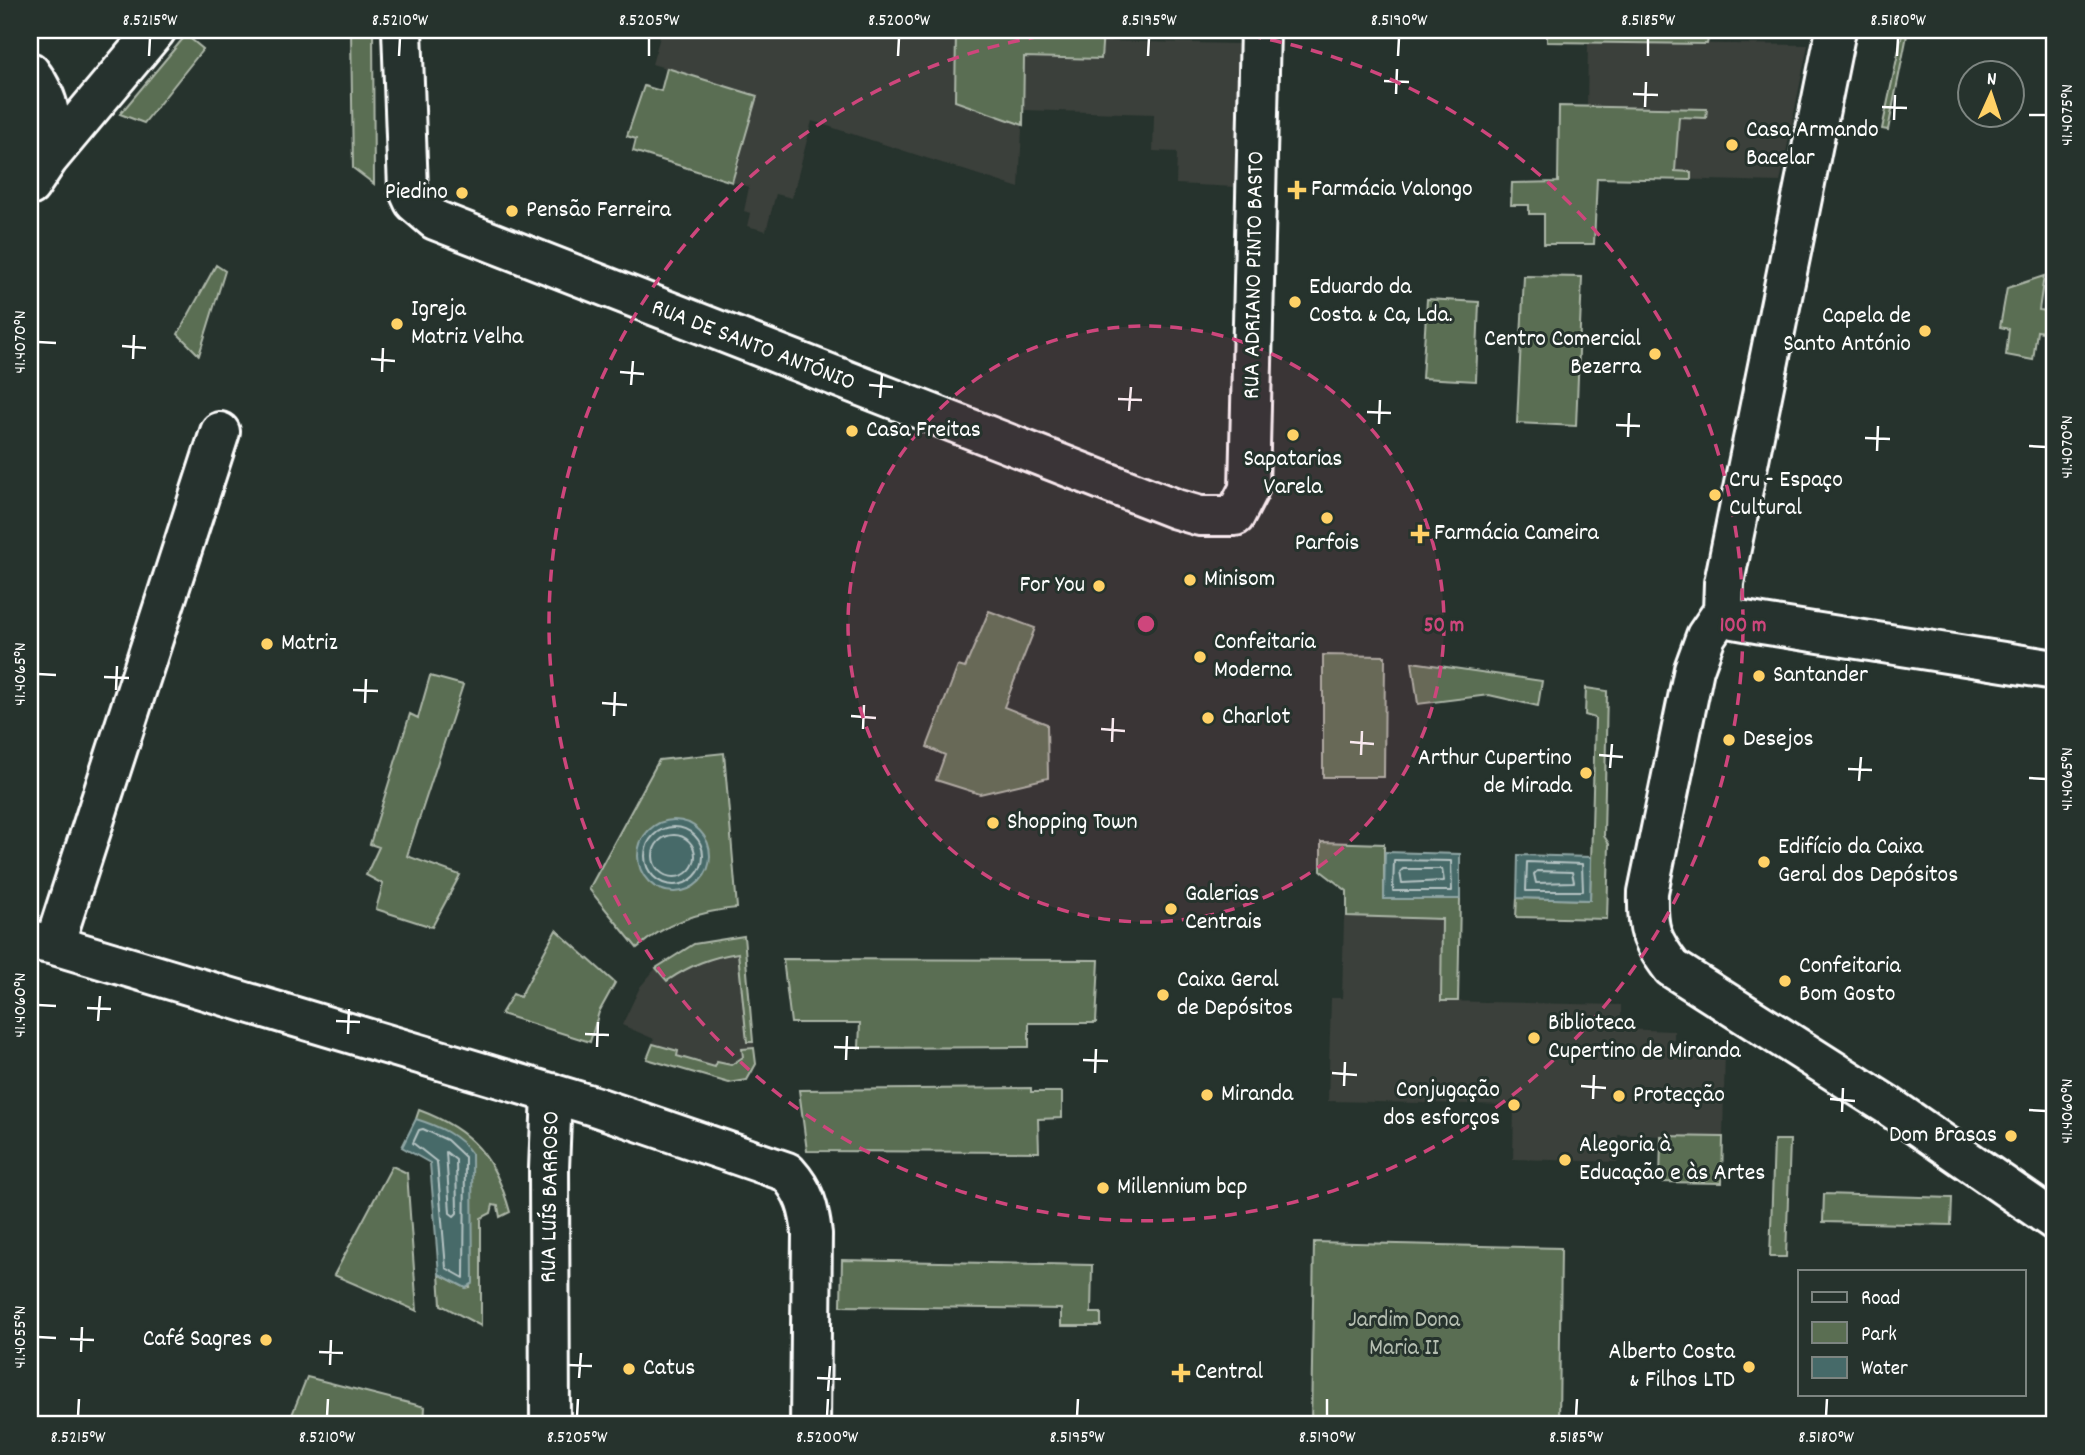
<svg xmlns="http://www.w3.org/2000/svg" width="2085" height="1455" viewBox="0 0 2085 1455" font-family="Dekko,sans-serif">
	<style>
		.built { fill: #3a3f3a }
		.green { fill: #5a6e52; stroke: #acb6a8; stroke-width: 2 }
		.water { fill: #466a69; stroke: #90a6a5; stroke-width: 2 }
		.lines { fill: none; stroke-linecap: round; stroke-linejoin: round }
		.shore { stroke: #b5c3c3; stroke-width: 2 }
		.minor-casing { stroke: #fff; stroke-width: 44 }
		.minor { stroke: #26332d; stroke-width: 38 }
		.ticks { fill: none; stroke: #fff; stroke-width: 2.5 }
		.ring { fill: none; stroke: #ce467c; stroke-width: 3.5; stroke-dasharray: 12 9 }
		.poi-dot { fill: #ffd166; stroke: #26332d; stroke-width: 2.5 }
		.labels { text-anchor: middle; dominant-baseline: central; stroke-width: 6; stroke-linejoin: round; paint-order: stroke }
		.poi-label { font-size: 24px; fill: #fff; stroke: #26332d; text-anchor: start }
		.street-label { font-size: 24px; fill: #fff; stroke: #26332d }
		.park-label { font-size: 24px; fill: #b5beb1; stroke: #26332d }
		.centre { fill: #ce467c; stroke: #26332d; stroke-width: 3.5 }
		.ring-label { font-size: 21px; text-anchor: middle; font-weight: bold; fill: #ce467c; stroke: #26332d; stroke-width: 6; stroke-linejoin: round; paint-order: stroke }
		.neatline { fill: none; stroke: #fff; stroke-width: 2.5 }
		.ticks-label { font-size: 18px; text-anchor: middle; fill: #fff }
	</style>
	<rect width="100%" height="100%" fill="#26332d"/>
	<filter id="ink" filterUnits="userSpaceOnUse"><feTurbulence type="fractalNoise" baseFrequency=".0143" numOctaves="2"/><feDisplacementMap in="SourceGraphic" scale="14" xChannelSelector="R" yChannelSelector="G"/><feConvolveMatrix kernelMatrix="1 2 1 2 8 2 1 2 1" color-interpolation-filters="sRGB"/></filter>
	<g filter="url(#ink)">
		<!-- built -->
		<path class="built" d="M662,30H1103V41L1238,44L1235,187L1176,184L1177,152L1153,151L1154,114L1023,110L1019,188L812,121L792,198L776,194L766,231L747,226L750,213L744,211L749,187L732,182L757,96L652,64Z
			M1588,42L1808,45L1780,182L1597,177L1596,183L1559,106H1587Z
			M1347,916L1443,918L1441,1001L1621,1005V1029L1674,1031V1049L1725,1050L1723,1137L1618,1135V1162L1513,1159L1514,1105L1328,1101L1331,998H1342L1344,917Z
			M744,936L756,1064L753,1074L739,1083H729L647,1059L654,1039L622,1025L640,987L656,968L694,944Z"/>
		<!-- green -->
		<path class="green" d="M351,30H373L374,184L353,168Z
			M956,30H1103L1101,59L1024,57L1023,125L955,101Z
			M1547,30H1710L1707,44L1547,42Z
			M1903,30H1908L1888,130L1882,129Z
			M186,35L203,49L144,123L120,114Z
			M667,68L757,96L732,182L633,151L636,139L627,136L644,86L661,91Z
			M1559,106L1707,109L1706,118L1679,117L1675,171L1691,172V180L1597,178L1594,244H1544V214H1529V205H1511L1512,183L1558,182Z
			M216,265L225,271L199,355L178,334Z
			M1524,276L1582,277L1576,426L1517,423Z
			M2044,276L2039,310L2055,312V334L2037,331L2033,360L2006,355L2009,329L2000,327L2007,288Z
			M1427,299L1479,302L1476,381L1422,378Z
			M989,611L1035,628L1004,707L1047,724L1048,778L980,794L936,780L945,755L927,747L958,666L965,668Z
			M1323,655L1385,656L1384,777H1323Z
			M1412,662L1542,681L1538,706L1489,695L1418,704Z
			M430,676L463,685L407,856L460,875L432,927L376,909L383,884L366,875L379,847L370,844L410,714L418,718Z
			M1586,688L1607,691L1604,836L1609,844L1607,919L1516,917L1517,898L1590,900L1595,718L1585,715Z
			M724,753L737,908C698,911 666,923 637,948L589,889L659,760Z
			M1321,842L1384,844V899H1460L1458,1001H1441L1442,919L1347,916V891L1321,871Z
			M556,930L615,983L599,1012L590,1042L501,1014L513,994L520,997Z
			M744,936L753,1042H747L738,953C711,957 690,965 667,981L656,968L694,944Z
			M783,959L1099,960L1096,1023H1029V1047L859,1048L860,1023H791Z
			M653,1044L678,1051L677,1056L715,1067L717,1062L731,1065L743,1057L742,1049L754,1048L756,1064L747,1080L729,1083L647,1059Z
			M1031,1088V1092H1062V1118L1038,1119L1039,1152L807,1151L799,1090Z
			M419,1110C473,1130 495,1158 510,1212L500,1217L498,1206L493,1205L491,1213L481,1218V1326L441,1305L439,1274L466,1288L470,1287L416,1119Z
			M1661,1136L1723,1137L1722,1183L1660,1182Z
			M1774,1140H1790L1786,1257H1770Z
			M392,1166L407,1173L417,1311L334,1275Z
			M1824,1194L1952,1198L1951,1225L1823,1222Z
			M1314,1242L1561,1248L1559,1425H1311Z
			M842,1260L1092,1265L1091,1313H1101V1326H1061V1309L841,1306Z
			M307,1377L425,1407L424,1425H288Z"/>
		<!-- water -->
		<path class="water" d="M638 856a36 36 0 1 1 72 0a36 36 0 1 1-72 0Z
			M1385,852L1460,854V899H1384Z
			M1518,855L1591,857L1590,900L1517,898Z
			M416,1119C438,1126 459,1135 472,1154L473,1283L466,1288L439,1274L430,1163L402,1147Z"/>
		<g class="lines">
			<!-- shore -->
			<path class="shore" d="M645 856a29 29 0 1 1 58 0a29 29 0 1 1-58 0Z
				M653 856a21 21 0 1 1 42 0a21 21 0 1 1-42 0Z
				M1394,860L1451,861L1452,891H1393Z
				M1527,862L1582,864L1583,891H1526Z
				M1403,869H1442L1444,881L1402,883L1400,872Z
				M1537,871L1572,872L1574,882L1536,883L1534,874Z
				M423,1129L447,1140L465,1157L464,1278L446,1268L437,1162L413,1143L419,1130Z
				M446,1152L456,1160L457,1213L454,1216L450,1213Z"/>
			<!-- minor casing -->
			<g class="minor-casing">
				<path id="minor" d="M402,30L408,189L414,202L435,220L1176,509L1200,516H1235L1249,489L1260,30
					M30,72C52,100 53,125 48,159
					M30,186L48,159L156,30
					M1723,611L1706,636L1694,669L1648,892C1647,929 1650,939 1672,968L1886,1104L2055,1221
					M1723,611L1724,583L1836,30
					M1723,611L1734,619L1762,624L2055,670
					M30,940L54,945L594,1106L787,1172C805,1192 809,1208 812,1234L810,1425
					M54,945L220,432
					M550,1425L549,1169L552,1093"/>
			</g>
			<!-- minor -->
			<use href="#minor" class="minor"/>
		</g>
	</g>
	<!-- ticks -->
	<path class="ticks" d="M149,56L150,38M399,56L400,38M649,56V38M898,56L899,38M1148,56L1149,38M1398,56L1399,38M1648,56V38M1897,56L1898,38M1384,81L1409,82M1396,94L1397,69M1633,94L1658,95M1645,107L1646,82M1882,107L1907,108M2029,115H2046M1894,120L1895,95M38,342L56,343M122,346L146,348M133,359L134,335M371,359L395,361M382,372L383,348M620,372L644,374M631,385L633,361M869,385L893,387M880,398L882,374M1118,399L1142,400M1129,411L1131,387M1367,412L1391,413M1379,424L1380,400M1616,425L1640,426M1628,437L1629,413M1865,438L1890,439M2029,446L2046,447M1877,451L1878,426M38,674L56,675M104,677L129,678M116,690L117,666M353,690L378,691M365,703L366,679M602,703L627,705M614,716L615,692M851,716L876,718M863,729L864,705M1101,729L1125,731M1112,742L1113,718M1350,742L1374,744M1361,755L1362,731M1599,755L1623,757M1610,768L1612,744M1848,769L1872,770M2029,778L2046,779M1859,781L1861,757M38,1005L56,1006M87,1008L111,1009M98,1021L100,996M336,1021L360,1022M348,1034L349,1009M585,1034L609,1035M597,1047L598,1022M834,1047L859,1048M846,1060L847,1036M1083,1060L1108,1061M1095,1073L1096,1049M1332,1073L1357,1075M1344,1086L1345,1062M1581,1086L1606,1088M1593,1099L1594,1075M1830,1099L1855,1101M2029,1110L2046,1111M1842,1112L1843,1088M38,1337L56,1338M70,1339L94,1340M81,1352L82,1327M319,1352L343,1353M330,1365L331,1340M568,1365L592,1366M579,1378L581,1353M817,1378L841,1379M828,1391L830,1366M78,1416L79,1399M327,1416L328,1399M577,1416L578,1399M827,1416L828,1399M1077,1416L1078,1399M1327,1416V1399M1576,1416L1577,1399M1826,1416L1827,1399"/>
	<!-- distance rings -->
	<circle cx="1146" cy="624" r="298" fill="#ce467c" fill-opacity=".12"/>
	<g class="ring">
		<circle cx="1146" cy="624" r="298"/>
		<path d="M1208 30A597 597 0 1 1 1084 30"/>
	</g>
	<!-- markers -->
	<g class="poi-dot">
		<circle cx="1732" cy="145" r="7"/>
		<path d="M1293.5 179.5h7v7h7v7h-7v7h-7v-7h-7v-7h7z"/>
		<circle cx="462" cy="193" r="7"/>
		<circle cx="512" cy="211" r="7"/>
		<circle cx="1295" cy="302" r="7"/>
		<circle cx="397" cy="324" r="7"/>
		<circle cx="1925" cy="331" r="7"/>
		<circle cx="1655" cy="354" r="7"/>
		<circle cx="852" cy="431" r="7"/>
		<circle cx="1293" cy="435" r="7"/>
		<circle cx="1715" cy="495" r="7"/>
		<circle cx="1327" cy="518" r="7"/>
		<path d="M1416.5 523.5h7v7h7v7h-7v7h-7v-7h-7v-7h7z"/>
		<circle cx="1190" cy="580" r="7"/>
		<circle cx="1099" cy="586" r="7"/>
		<circle cx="267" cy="644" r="7"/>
		<circle cx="1200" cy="657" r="7"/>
		<circle cx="1759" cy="676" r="7"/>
		<circle cx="1208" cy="718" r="7"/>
		<circle cx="1729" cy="740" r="7"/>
		<circle cx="1586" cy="773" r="7"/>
		<circle cx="993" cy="823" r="7"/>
		<circle cx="1764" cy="862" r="7"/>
		<circle cx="1171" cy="909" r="7"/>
		<circle cx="1785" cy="981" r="7"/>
		<circle cx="1163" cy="995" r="7"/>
		<circle cx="1534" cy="1038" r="7"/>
		<circle cx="1207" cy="1095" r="7"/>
		<circle cx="1619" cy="1096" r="7"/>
		<circle cx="1514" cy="1105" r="7"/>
		<circle cx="2011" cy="1136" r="7"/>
		<circle cx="1565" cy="1160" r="7"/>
		<circle cx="1103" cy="1188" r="7"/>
		<circle cx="266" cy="1340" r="7"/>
		<circle cx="1749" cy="1367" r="7"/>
		<circle cx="629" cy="1369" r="7"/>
		<path d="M1177.5 1362.5h7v7h7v7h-7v7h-7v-7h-7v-7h7z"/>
	</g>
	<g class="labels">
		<!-- poi labels -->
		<g class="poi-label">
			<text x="1746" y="131">Casa Armando<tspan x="1746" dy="28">Bacelar</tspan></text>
			<text x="1311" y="190">Farmácia Valongo</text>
			<text x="448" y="193" text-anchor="end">Piedino</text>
			<text x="526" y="211">Pensão Ferreira</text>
			<text x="1309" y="288">Eduardo da<tspan x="1309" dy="28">Costa &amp; Ca, Lda.</tspan></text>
			<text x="411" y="310">Igreja<tspan x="411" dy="28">Matriz Velha</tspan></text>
			<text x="1911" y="317" text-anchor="end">Capela de<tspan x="1911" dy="28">Santo António</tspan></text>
			<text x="1641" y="340" text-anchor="end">Centro Comercial<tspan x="1641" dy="28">Bezerra</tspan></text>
			<text x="866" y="431">Casa Freitas</text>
			<text x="1293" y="460" text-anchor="middle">Sapatarias<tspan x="1293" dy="28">Varela</tspan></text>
			<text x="1729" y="481">Cru - Espaço<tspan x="1729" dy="28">Cultural</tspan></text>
			<text x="1434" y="534">Farmácia Cameira</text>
			<text x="1327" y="544" text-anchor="middle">Parfois</text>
			<text x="1204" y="580">Minisom</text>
			<text x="1085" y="586" text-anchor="end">For You</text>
			<text x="1214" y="643">Confeitaria<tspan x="1214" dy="28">Moderna</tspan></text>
			<text x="281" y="644">Matriz</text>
			<text x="1773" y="676">Santander</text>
			<text x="1222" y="718">Charlot</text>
			<text x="1743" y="740">Desejos</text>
			<text x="1572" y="759" text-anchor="end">Arthur Cupertino<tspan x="1572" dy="28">de Mirada</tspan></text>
			<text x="1007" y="823">Shopping Town</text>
			<text x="1778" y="848">Edifício da Caixa<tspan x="1778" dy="28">Geral dos Depósitos</tspan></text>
			<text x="1185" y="895">Galerias<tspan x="1185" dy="28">Centrais</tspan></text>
			<text x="1799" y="967">Confeitaria<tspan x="1799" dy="28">Bom Gosto</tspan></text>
			<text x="1177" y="981">Caixa Geral<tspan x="1177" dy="28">de Depósitos</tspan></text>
			<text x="1548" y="1024">Biblioteca<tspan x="1548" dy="28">Cupertino de Miranda</tspan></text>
			<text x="1500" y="1091" text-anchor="end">Conjugação<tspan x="1500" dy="28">dos esforços</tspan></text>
			<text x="1221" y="1095">Miranda</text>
			<text x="1633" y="1096">Protecção</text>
			<text x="1997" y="1136" text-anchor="end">Dom Brasas</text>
			<text x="1579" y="1146">Alegoria à<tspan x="1579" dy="28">Educação e às Artes</tspan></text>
			<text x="1117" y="1188">Millennium bcp</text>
			<text x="252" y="1340" text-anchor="end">Café Sagres</text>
			<text x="1735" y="1353" text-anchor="end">Alberto Costa<tspan x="1735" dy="28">&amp; Filhos LTD</tspan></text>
			<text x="643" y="1369">Catus</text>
			<text x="1195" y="1373">Central</text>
		</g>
		<!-- street labels -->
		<g class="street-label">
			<text transform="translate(1255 275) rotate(-89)">RUA ADRIANO PINTO BASTO</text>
			<text transform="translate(753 346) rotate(21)">RUA DE SANTO ANTÓNIO</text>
			<text transform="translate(551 1197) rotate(-89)">RUA LUÍS BARROSO</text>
		</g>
		<!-- park labels -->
		<g class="park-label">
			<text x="1404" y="1321">Jardim Dona<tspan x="1404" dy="28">Maria II</tspan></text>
		</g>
	</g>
	<circle cx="1146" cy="624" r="10" class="centre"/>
	<g class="ring-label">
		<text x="1444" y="631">50 m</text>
		<text x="1743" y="631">100 m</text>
	</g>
	<!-- margin -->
	<rect width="2085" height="1455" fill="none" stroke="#26332d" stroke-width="77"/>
	<!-- legend -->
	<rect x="1798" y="1270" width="228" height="126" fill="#26332d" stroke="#7d8581" stroke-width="2"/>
	<rect x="1812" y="1292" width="35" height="10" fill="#26332d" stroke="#7d8581" stroke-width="2"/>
	<text x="1861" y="1304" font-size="21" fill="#ffffff">Road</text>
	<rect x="1812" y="1322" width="35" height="21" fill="#5a6e52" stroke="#7d8581" stroke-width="2"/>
	<text x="1861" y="1340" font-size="21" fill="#ffffff">Park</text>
	<rect x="1812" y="1357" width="35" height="21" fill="#466a69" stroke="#7d8581" stroke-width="2"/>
	<text x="1861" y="1374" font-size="21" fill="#ffffff">Water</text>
	<!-- north arrow -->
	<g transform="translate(1991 94) rotate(3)"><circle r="33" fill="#26332d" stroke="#7d8581" stroke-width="2"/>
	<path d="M0-5L12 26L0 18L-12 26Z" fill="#ffd166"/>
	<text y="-10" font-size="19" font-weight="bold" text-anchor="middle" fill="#ffffff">N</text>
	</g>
	<rect x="38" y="38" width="2008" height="1378" class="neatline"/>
	<g class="ticks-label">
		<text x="150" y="25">8.5215°W</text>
		<text x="400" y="25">8.5210°W</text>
		<text x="649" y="25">8.5205°W</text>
		<text x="899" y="25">8.5200°W</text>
		<text x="1149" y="25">8.5195°W</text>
		<text x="1399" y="25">8.5190°W</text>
		<text x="1648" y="25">8.5185°W</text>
		<text x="1898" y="25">8.5180°W</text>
		<text transform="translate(2066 115) rotate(-90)" y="6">41.4075°N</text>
		<text transform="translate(19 342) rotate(-90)" y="6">41.4070°N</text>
		<text transform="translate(2066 447) rotate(-90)" y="6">41.4070°N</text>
		<text transform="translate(19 674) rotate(-90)" y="6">41.4065°N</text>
		<text transform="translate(2066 779) rotate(-90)" y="6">41.4065°N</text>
		<text transform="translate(19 1005) rotate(-90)" y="6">41.4060°N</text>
		<text transform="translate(2066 1111) rotate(-90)" y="6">41.4060°N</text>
		<text transform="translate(19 1337) rotate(-90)" y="6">41.4055°N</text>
		<text x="78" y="1442">8.5215°W</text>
		<text x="327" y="1442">8.5210°W</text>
		<text x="577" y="1442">8.5205°W</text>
		<text x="827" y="1442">8.5200°W</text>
		<text x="1077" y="1442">8.5195°W</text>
		<text x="1327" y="1442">8.5190°W</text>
		<text x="1576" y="1442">8.5185°W</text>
		<text x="1826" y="1442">8.5180°W</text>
	</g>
</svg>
